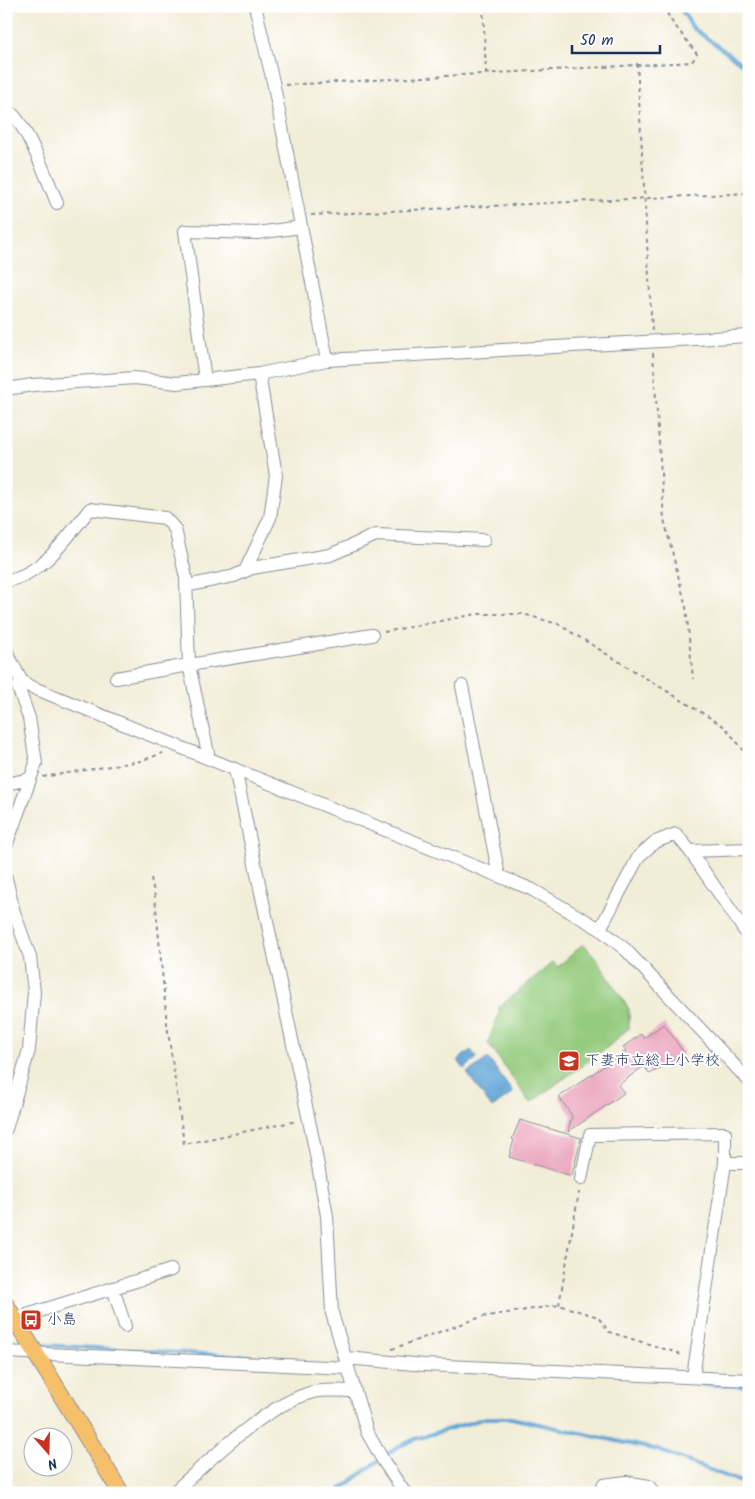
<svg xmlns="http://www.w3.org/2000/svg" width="755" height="1499" viewBox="0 0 755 1499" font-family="Kalam,'Klee One',sans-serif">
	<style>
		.green { fill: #94cb7d; stroke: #587d6e }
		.water { fill: #5fa5d5; stroke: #3d6a9a }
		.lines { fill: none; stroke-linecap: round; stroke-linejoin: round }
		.stream { stroke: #5fa5d5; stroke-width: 4 }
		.building { fill: #eba5be }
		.minor-casing { stroke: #868e9a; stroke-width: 14 }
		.major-casing { stroke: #868e9a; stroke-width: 18 }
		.path { stroke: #868e9a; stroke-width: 2; stroke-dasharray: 4 4; stroke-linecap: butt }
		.minor { stroke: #fff; stroke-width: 12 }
		.major { stroke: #f6c06b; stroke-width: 16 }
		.labels { text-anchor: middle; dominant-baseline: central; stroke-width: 4; stroke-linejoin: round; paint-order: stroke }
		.poi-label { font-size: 15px; fill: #1b2f5e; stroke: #fff; text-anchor: start }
	</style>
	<rect width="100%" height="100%" fill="#fff"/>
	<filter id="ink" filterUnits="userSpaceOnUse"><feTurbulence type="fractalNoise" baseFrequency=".02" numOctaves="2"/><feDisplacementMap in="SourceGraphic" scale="10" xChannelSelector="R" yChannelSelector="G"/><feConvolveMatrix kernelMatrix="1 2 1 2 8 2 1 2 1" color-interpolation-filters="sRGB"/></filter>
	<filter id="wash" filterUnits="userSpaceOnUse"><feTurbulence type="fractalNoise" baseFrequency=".0096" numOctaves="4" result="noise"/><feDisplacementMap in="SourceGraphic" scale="20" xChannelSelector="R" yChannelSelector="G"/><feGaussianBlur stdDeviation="1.12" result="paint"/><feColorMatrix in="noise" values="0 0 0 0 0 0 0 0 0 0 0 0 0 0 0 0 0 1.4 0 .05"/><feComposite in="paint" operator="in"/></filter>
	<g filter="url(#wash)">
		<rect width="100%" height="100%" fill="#f2edd7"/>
		<!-- green -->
		<path class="green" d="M583,944L594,955L629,1009V1028L609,1046L530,1103L488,1043L500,1010L498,1008L553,962L558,967Z"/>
		<!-- water -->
		<path class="water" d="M471,1050L477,1059L464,1069L458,1060Z
			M488,1058L513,1093L492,1108L467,1073Z"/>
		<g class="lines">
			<!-- stream -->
			<path class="stream" d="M679,6L693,28L749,69
				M6,1343H15
				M43,1345L255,1357
				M696,1384L749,1386
				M336,1493L394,1449L415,1439L486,1418H511L658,1450L749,1485"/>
		</g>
		<g id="blocks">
			<!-- building -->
			<path class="building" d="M664,1024L684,1053L650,1074L644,1066L618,1085L624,1093L568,1132L572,1116L559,1097L626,1051L623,1047L641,1034L644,1038Z
				M520,1120L581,1138L572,1176L509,1157L514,1140L512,1139Z"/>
		</g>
	</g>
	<g filter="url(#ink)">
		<use href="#blocks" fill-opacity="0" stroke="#868e9a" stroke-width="1"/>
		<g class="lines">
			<!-- minor casing -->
			<g class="minor-casing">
				<path id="minor" d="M255,6L274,86L327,360
					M6,109C24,117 49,183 57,203
					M205,380L185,231L257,233L301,227
					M6,389L33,385L135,378L177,383L259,374L327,360L749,336
					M245,571L270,518L276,475L259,374
					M6,581C45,573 66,538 90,509L165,518L175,529L186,578L189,665L116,678
					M186,586L234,576L252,568L330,555L376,535L484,540
					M6,651L21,680L29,686L531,889L600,929L626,950L749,1081
					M462,686L499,876
					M209,758L189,665L372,635
					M235,769L315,1149L327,1216L332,1313L367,1432L384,1462L405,1493
					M6,784L30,779
					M6,846L36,763L29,718L18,687L21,680
					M749,849L690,851L749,937
					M6,878L14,912L30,957L34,992L29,1050L6,1129
					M600,929L639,856L655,842L676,834L690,851
					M581,1179L590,1135L725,1133V1163
					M113,1288L125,1326
					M14,1319L171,1270
					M6,1352L348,1368
					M346,1358L425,1365L749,1380
					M693,1377L725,1163H749
					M603,1485L626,1482L649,1486L653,1493
					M173,1493C210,1460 265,1405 313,1392C326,1389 342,1391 355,1391"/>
			</g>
			<!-- major casing -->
			<g class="major-casing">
				<path id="major" d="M6,1305L121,1493"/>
			</g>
			<!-- path -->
			<path class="path" d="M483,6L486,73
				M637,63L652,331
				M285,85L692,62L697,54L670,19L664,6
				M311,215L749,193
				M653,353L664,519L686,607L693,679
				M384,632L477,614H523L558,624L725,727L749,757
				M43,777L141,761L163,753
				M151,878L155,897L167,1024L184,1144L297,1121
				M559,1305L579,1192
				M392,1349L481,1317L559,1305L598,1317L609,1332L678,1353L683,1358"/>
			<!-- minor -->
			<use href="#minor" class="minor"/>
			<!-- major -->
			<use href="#major" class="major"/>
		</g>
	</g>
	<!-- icons -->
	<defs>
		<g id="school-square" transform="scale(1.125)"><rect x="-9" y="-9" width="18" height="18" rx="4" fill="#c8321e" stroke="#fff"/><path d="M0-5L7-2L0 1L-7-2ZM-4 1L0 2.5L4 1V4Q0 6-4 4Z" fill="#fff"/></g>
		<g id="bus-square" transform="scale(1.125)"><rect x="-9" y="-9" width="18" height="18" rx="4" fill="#c8321e" stroke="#fff"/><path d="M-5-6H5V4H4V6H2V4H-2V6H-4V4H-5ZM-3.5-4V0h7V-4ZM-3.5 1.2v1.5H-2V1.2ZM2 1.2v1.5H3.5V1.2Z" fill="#fff"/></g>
	</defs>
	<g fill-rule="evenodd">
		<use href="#school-square" x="569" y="1061"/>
		<use href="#bus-square" x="31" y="1320"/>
	</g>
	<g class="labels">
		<!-- poi labels -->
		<g class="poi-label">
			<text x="585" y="1061">下妻市立総上小学校</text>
			<text x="47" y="1320">小島</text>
		</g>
	</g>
	<!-- margin -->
	<rect width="755" height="1499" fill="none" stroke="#fff" stroke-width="25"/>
	<!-- north arrow -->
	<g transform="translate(48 1452) rotate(160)"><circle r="24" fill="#ffffff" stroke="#a4acbf"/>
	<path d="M0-4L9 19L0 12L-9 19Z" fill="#c8321e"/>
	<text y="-8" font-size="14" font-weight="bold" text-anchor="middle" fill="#1b2f5e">N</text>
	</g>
	<!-- scale -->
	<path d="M572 45v8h88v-8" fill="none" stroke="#1b2f5e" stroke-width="2.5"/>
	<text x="580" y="45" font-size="15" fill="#1b2f5e" stroke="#ffffff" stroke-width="4" paint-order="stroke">50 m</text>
</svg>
